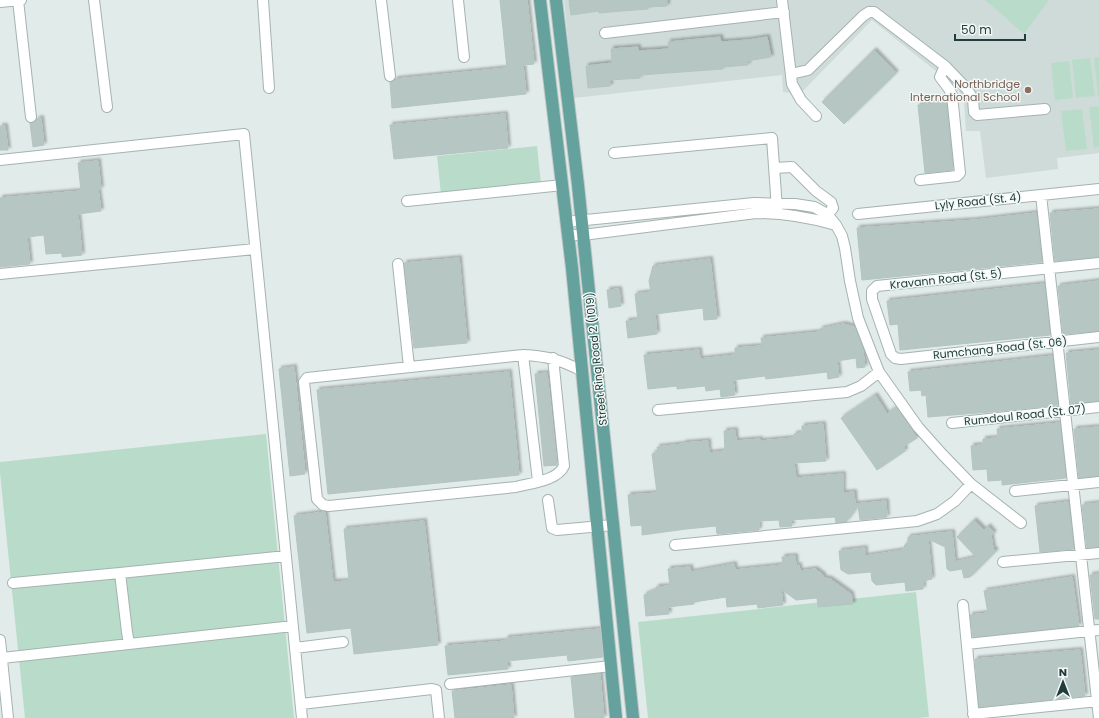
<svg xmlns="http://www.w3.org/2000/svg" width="1099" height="718" viewBox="0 0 1099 718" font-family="Poppins,sans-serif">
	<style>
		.built { fill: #cfdbd8 }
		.green { fill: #b9dcca }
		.building { fill: #b6c6c2; stroke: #b3c5c1; filter: url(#shadow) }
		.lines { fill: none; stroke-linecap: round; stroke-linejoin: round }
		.minor-casing { stroke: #a4b3b1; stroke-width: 12 }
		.major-casing { stroke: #c1c8c8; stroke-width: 14 }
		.minor { stroke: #fff; stroke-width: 10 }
		.major { stroke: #65a19d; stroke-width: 12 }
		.education-dot { fill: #8d6e63; stroke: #f1f8f6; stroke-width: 1.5 }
		.labels { text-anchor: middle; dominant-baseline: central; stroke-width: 3; stroke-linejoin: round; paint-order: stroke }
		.education-label { font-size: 11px; fill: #785e54; stroke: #f1f8f6; text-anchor: end }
		.street-label { font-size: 11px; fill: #213c3a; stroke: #f1f8f6 }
	</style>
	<defs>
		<filter id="shadow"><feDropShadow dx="2.5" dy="-2.5" stdDeviation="1" flood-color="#0004"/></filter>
	</defs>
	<rect width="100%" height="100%" fill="#e1ebe9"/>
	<!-- built -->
	<path class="built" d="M564,0H1099V153L1057,158L1058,169L986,178L980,131H966L964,99L957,88L872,20L800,94L783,92L782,75L574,98Z"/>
	<!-- green -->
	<path class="green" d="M985,0H1049L1024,34Z
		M1099,57V96H1098L1094,58Z
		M1090,58L1095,96L1076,98L1072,60Z
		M1069,61L1073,98L1055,100L1051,63Z
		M1099,106V147L1094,148L1089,107Z
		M1082,109L1087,149L1066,151L1061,111Z
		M537,146L541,184L441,194L437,156Z
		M266,434L294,718H25L0,473V462Z
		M916,592L929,717L918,718H648L638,622Z"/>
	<!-- building -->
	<path class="building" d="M500,0H527L534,64L523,65L526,94L392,108L390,82L394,81L396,79L507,68Z
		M569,0H667V6L648,7V9L622,11L599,13V11L571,15Z
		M720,37L721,42L748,40L767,37L771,57L747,61L748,65L723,67V69L640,75V78L610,80V86L588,88L586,66L612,63L611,49L638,47V51L669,49L668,42Z
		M874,50L896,73L844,124L822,102Z
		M946,102L953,170L925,173L918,105Z
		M505,114L508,148L394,159L390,125Z
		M41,118L44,145L33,147L30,123L35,122L37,119Z
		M0,126H5L8,150H0Z
		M98,161L101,189H98L101,211L78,214L82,255L62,257V253L46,254L44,235L27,237L30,264L0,267V198L81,191L78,163Z
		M1099,209V257L1055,261L1050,213Z
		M1036,213L1042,262L862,280L857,228L976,220Z
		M459,258L467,343L414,348L404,263Z
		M710,259L717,319L704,320L703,308L655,314L657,334L628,338L626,321L638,320L635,294L651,292L649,281L653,266Z
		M1099,281V331L1063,334L1058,286Z
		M1044,284L1050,335L900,350L898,324L890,325L887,301Z
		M619,289L621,306L609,308L607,290Z
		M843,324L855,327L862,345L865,367L857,368L856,358L837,361L839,377L828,379L827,372L766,379L765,376L733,380L735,395L721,397L720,389L706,391L705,386L677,389V386L648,389L644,355L699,350L700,359L735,355V348L762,346L761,338L820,332V329Z
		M1099,350V401L1071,404L1066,353Z
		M1052,356L1058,405L990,412L928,417L926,395L922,396L921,390L910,391L908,372Z
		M294,367L305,474L290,476L279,369Z
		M509,372L519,475L328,494L317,390Z
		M547,373L557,465L544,466L535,374Z
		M875,395L887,414L896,407L917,438L904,446L905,451L877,470L841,418Z
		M1060,423L1066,478L1002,485V480L988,481L987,469L973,470L971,446L983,445V439L998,438L997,429Z
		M823,424L826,461L794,463L796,478L843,474V493L854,492L855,504L886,501L887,517L860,520L858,506L846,522L836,523L835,517L791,520L792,526L780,527L779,520L759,521V530L717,534L716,526L686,529L642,535V525L631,526L628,495L657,493L652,454L658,451L657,447L683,444V443L708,441L709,453L725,451L724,431L735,430L736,441L760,439V441L794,438V434L802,433V426Z
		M1099,427V476L1079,478L1074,429Z
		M1068,502L1074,549L1040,552L1035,506Z
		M1099,503V547L1087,548L1082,505Z
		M325,512L333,582L349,581L344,529L424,521L438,645L354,654L351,628L307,633L294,516Z
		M974,520L984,530L988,526L994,533L991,536L993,548L996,551L970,577L964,578L962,569L950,571L947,569L945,547L928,539L932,579L923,581V589L906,591L905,582L876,585L872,581L871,572L848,574L841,570L839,551L865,548V556L904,550V546L908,542V537L940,533L952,532L955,562L976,557L957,537Z
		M795,556L796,566L799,565L800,571L815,569L823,575L824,578L830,579L851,594L853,604L818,607L817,598L796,600L781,589L783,605L758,608L757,604L727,607L726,597L694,602V604L668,607L669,614L646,616L644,595L656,590V587L670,586L668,569L690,567L691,572L734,564L735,570L783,565L782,557Z
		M1099,574V619H1095L1090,575Z
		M1072,577L1079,626L973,637L970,615L988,613L984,591Z
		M600,629L603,657L568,661L567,655L507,661L508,669L448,675L445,646L506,641V638Z
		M1080,650L1085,696L979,707L975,659Z
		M600,674L604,718H575L571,677Z
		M511,685L514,718H455L452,691Z"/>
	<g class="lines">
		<!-- minor casing -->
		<g class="minor-casing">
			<path id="minor" d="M18,0L31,117
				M94,0L107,107
				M263,0L269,88
				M381,0L390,76
				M458,0L464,57
				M782,0L792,84L801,100L816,116
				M0,2L21,0
				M605,33L784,12
				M791,74L808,70L863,16L869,12H874L945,66L967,89L973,99L974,112L977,115L1045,109
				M614,153L772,138L777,209
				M0,160L244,134L302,718
				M774,168L792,167L816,191L831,202L833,208L824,219
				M920,180L957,176L960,173L952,95L949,89L940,77L945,66
				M1041,195L1099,718
				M407,201L563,185
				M858,214L1099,189
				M566,222L754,203L795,204L814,207L827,214L836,225L842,236L845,248L850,281L858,318L879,372L918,427L942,454L971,484L1021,523
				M567,235H583L756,213C785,213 808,217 836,225
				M1099,263L877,286L872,291V299L891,354L895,358L901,359L1099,337
				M398,264L409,367
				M0,274L255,249
				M523,355L538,481
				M553,358L564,466C557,481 531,483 516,487L329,506L323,505L317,499L304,382L307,378L523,355C547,356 561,360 582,371
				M658,410L847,392L861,386L879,372
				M952,423L1099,407
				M1015,491L1099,482
				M548,500L552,528L557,530L613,525
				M675,545L917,521L937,514L955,501L971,484
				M1003,562L1099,553
				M120,573L286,556
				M13,583L120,573L127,632L129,644
				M963,605L974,718
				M0,640L8,718
				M967,644L1099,630
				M295,648L343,642
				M2,658L293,626
				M450,684L611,666
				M301,704L432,689L436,690L439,718
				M973,714L1099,701"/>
		</g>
		<!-- major casing -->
		<g class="major-casing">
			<path id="major" d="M540,0L572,268L616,718
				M556,0L578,185L633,718"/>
		</g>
		<!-- minor -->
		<use href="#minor" class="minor"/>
		<!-- major -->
		<use href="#major" class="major"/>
	</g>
	<!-- markers -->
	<circle class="education-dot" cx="1028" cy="90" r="4"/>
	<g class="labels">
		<!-- education labels -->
		<g class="education-label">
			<text x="1020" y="84">Northbridge<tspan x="1020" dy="13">International School</tspan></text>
		</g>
		<!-- street labels -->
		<g class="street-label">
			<text transform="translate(978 201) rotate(-6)">Lyly Road (St. 4)</text>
			<text transform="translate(946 279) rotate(-6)">Kravann Road (St. 5)</text>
			<text transform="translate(1000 348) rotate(-6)">Rumchang Road (St. 06)</text>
			<text transform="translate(596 359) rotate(-96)">Street Ring Road 2 (1019)</text>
			<text transform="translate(1025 415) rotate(-6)">Rumdoul Road (St. 07)</text>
		</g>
	</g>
	<!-- north arrow -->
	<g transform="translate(1063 682)" stroke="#f1f8f6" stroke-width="3" paint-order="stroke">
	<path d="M0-3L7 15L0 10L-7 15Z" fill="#213c3a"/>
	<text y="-6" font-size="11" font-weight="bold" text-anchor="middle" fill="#213c3a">N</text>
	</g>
	<!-- scale -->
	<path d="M955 34v6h70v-6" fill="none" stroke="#213c3a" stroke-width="2"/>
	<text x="961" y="34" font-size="12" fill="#213c3a" stroke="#f1f8f6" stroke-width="3" paint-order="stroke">50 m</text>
</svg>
